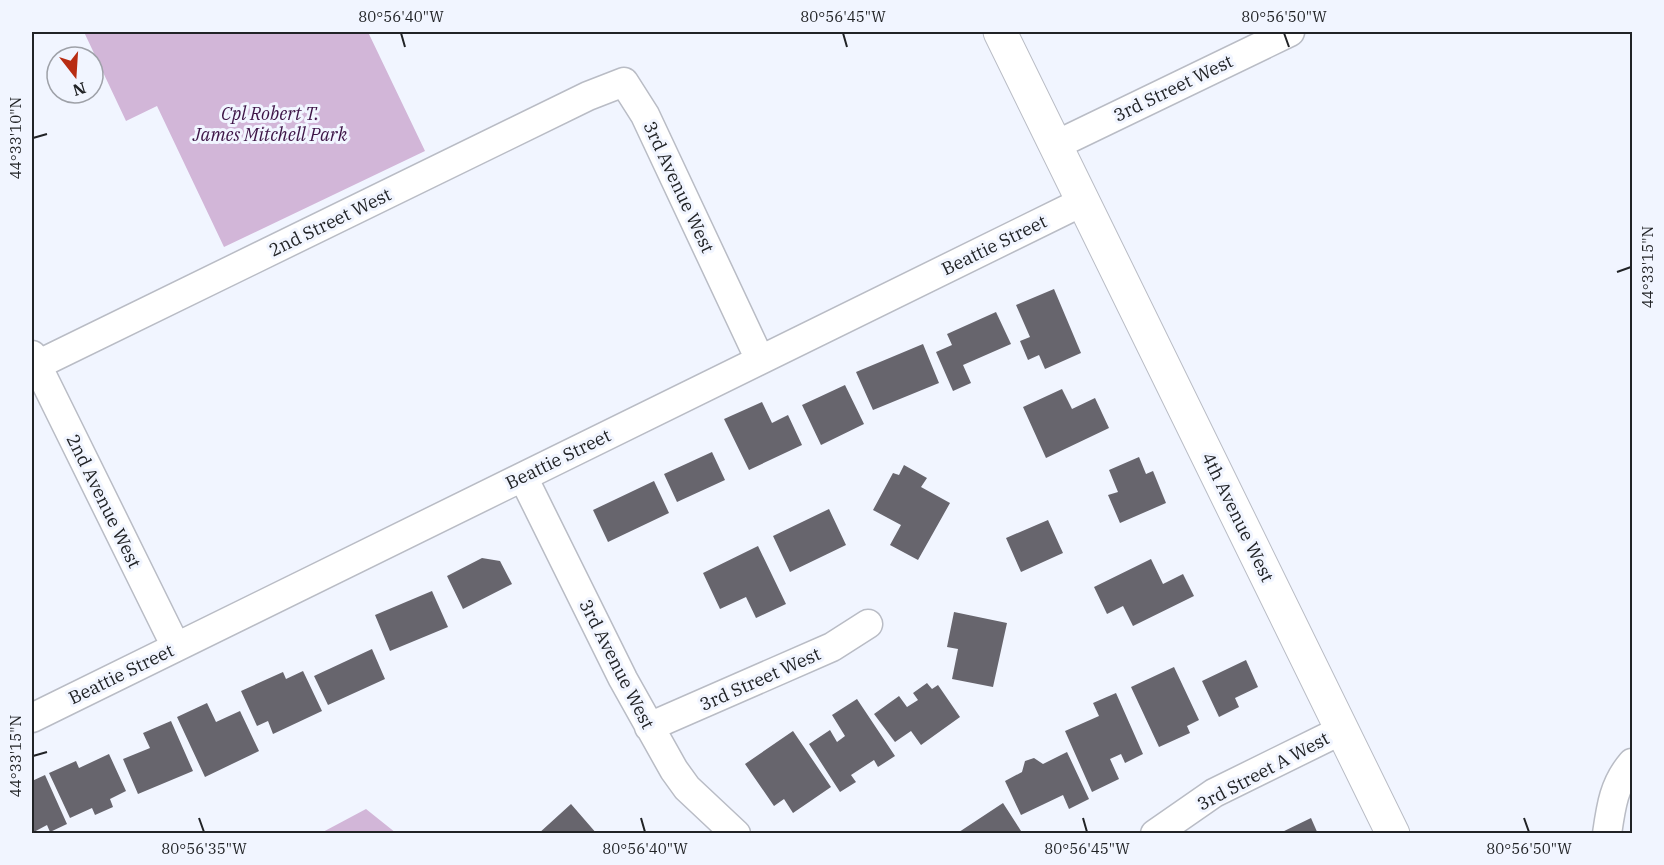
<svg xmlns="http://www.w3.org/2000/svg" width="1664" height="865" viewBox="0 0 1664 865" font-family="'IBM Plex Serif',serif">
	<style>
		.green { fill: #d2b6d8 }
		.building { fill: #67656d }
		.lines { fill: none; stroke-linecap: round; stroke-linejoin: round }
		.street-casing { stroke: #b9bcc5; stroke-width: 31 }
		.secondary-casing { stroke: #b9bcc5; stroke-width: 35 }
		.street { stroke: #fff; stroke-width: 28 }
		.secondary { stroke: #fff; stroke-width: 33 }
		.ticks { fill: none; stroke: #212326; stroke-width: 2 }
		.labels { text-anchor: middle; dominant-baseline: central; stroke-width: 6; stroke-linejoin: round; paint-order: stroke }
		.street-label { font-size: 18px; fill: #212326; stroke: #f1f5ff }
		.park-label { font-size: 18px; font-style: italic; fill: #3d1446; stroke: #f1f5ff }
		.neatline { fill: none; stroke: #212326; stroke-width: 2 }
		.ticks-label { font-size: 15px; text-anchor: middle; fill: #212326 }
	</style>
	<rect width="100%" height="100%" fill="#f1f5ff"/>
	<!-- green -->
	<path class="green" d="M84,32H368L425,151L224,247L157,106L126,121Z
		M366,809L396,833H321Z"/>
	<!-- building -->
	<path class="building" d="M1054,289L1081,353L1045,369L1039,355L1028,360L1020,341L1030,337L1016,305Z
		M996,312L1011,344L963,365L971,383L953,391L936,352L952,345L947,334Z
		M923,344L939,383L873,410L856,372Z
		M845,385L864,424L821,445L802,405Z
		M1062,389L1072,409L1095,398L1109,428L1046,458L1023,407Z
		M762,402L772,423L788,415L802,445L749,470L724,419Z
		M712,452L725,480L677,502L664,474Z
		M1139,457L1146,474L1153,471L1166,503L1120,523L1108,495L1118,492L1109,470Z
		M904,465L927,478L921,487L950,503L918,560L890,545L901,525L873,510L893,473L899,475Z
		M654,481L669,513L608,542L593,510Z
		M829,509L846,545L790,572L773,536Z
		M1048,520L1063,553L1021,572L1006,538Z
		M758,546L786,604L756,618L746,597L720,609L703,573Z
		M482,558L500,561L512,584L463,609L447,576Z
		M1151,559L1163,584L1183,574L1194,596L1133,626L1123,606L1107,614L1094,587Z
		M432,591L448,627L390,651L375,615Z
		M954,612L1007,623L993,687L952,679L958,649L947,647Z
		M372,649L385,679L328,705L314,676Z
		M1246,660L1258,687L1235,698L1239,707L1219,717L1202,681Z
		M1174,667L1199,720L1187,726L1190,733L1159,747L1131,687Z
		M303,671L322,711L273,734L268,721L257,726L241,691L283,672L286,679Z
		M927,683L932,689L938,685L960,717L921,745L911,731L895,742L874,714L899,696L907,707L918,700L913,693Z
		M1116,693L1143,754L1125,763L1121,754L1110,759L1119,779L1092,792L1065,731L1099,716L1093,703Z
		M857,699L895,756L878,767L874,760L851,775L856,782L840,792L809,744L830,730L837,742L845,736L832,715Z
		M207,703L216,722L240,711L259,751L205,777L177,717Z
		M171,721L193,771L138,794L123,759L150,748L143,733Z
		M793,731L831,787L793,813L784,799L774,806L745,764Z
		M1067,752L1089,799L1069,809L1063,795L1021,815L1005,781L1022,772L1025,761L1034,758L1043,764Z
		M109,754L126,791L110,799L113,807L95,815L92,808L70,818L49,773L76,761L79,768Z
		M45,775L67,824L50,832L47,825L32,833V781Z
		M1003,803L1023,834H956Z
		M571,804L597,834H538Z
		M1311,818L1318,834H1278Z"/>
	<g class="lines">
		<!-- street casing -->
		<g class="street-casing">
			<path id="street" d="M1056,145L1290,32
				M32,355L176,647
				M37,365L588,96L624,82L645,115L760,360
				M523,477L623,679L674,770L687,788L736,834
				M32,718L1084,201
				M649,727L832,647L868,624
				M1155,834L1214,793L1342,730
				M1607,834C1611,806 1614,784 1632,763"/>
		</g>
		<!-- secondary casing -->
		<g class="secondary-casing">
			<path id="secondary" d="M1000,32L1393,834"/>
		</g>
		<!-- street -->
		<use href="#street" class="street"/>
		<!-- secondary -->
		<use href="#secondary" class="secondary"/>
	</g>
	<!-- ticks -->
	<path class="ticks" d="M401,33L405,47M843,33L847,47M1284,33L1289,47M33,138L47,134M1617,272L1631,267M33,756L47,752M199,818L204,832M641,818L645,832M1083,818L1087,832M1524,818L1529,832"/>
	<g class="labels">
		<!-- street labels -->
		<g class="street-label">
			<text transform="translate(1173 88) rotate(-26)">3rd Street West</text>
			<text transform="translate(679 187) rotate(65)">3rd Avenue West</text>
			<text transform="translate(330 222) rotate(-26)">2nd Street West</text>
			<text transform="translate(994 245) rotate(-26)">Beattie Street</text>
			<text transform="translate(558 459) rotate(-26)">Beattie Street</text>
			<text transform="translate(104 501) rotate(64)">2nd Avenue West</text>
			<text transform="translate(1238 517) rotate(64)">4th Avenue West</text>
			<text transform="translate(617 664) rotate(63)">3rd Avenue West</text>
			<text transform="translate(121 674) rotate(-26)">Beattie Street</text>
			<text transform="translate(760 679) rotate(-24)">3rd Street West</text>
			<text transform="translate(1263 771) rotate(-28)">3rd Street A West</text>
		</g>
		<!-- park labels -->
		<g class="park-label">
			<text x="270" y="113">Cpl Robert T.<tspan x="270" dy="21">James Mitchell Park</tspan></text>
		</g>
	</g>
	<!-- border -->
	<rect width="1664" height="865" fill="none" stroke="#f1f5ff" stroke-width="66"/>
	<!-- north arrow -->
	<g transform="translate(75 75) rotate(163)"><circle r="28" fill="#f1f5ff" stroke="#9ea1a8" stroke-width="1.5"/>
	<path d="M0-4.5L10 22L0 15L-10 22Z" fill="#b82c12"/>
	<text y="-9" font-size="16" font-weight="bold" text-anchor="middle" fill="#212326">N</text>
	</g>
	<rect x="33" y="33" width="1598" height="799" class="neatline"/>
	<g class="ticks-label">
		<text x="401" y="22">80°56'40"W</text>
		<text x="843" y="22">80°56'45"W</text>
		<text x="1284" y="22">80°56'50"W</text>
		<text transform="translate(16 138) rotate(-90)" y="5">44°33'10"N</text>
		<text transform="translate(1648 267) rotate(-90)" y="5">44°33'15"N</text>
		<text transform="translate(16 756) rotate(-90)" y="5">44°33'15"N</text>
		<text x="204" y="854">80°56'35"W</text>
		<text x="645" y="854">80°56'40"W</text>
		<text x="1087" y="854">80°56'45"W</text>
		<text x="1529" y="854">80°56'50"W</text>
	</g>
</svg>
